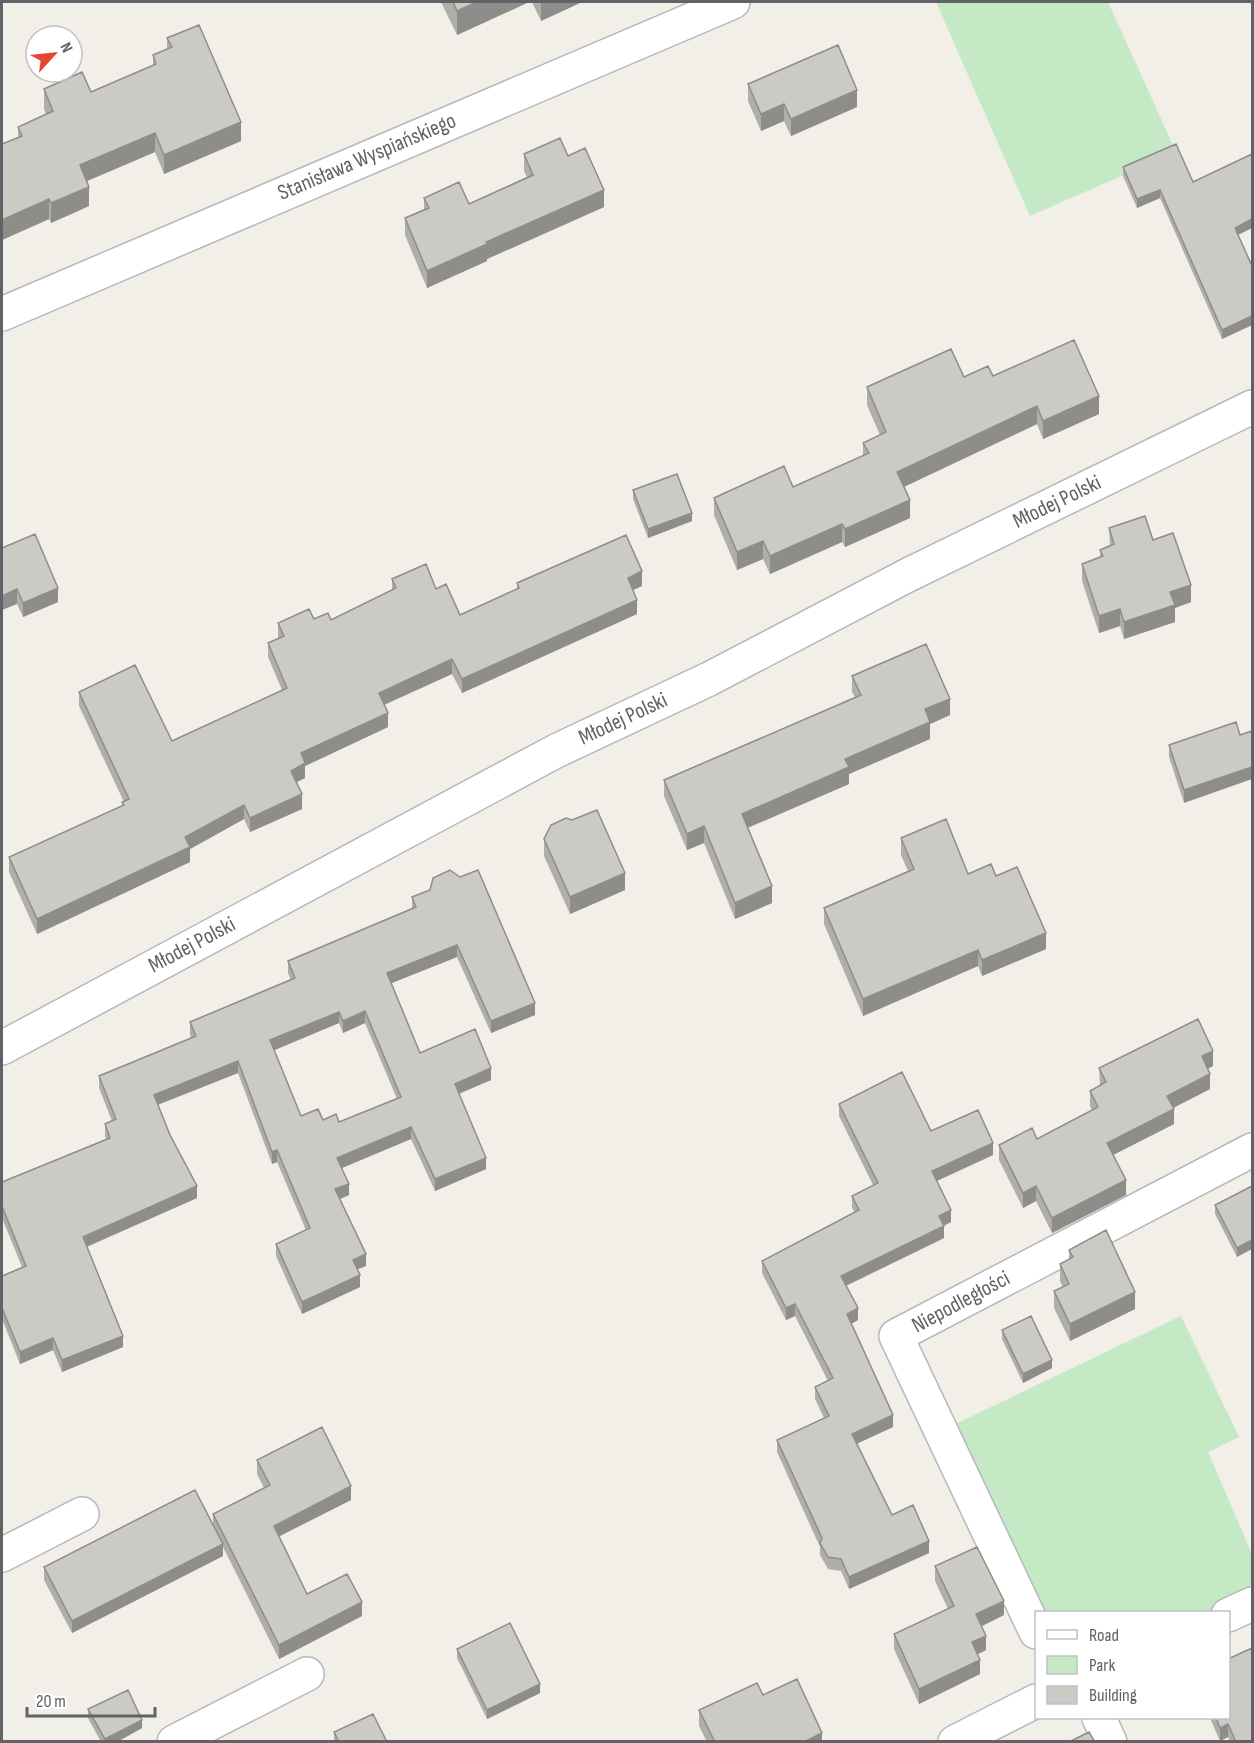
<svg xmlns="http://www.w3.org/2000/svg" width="1254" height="1743" viewBox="0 0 1254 1743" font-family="'Sofia Sans Condensed',sans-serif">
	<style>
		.green { fill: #c5e8c5 }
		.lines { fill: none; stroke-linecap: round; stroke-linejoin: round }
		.minor-casing { stroke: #b5b8bc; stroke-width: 36 }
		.minor { stroke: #fff; stroke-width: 33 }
		.wall { fill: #afaea9; fill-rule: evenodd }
		.shaded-wall { fill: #8f8d8a }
		.building { fill: #cccac5; stroke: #8f8d8a; stroke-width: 1.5; fill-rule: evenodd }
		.labels { text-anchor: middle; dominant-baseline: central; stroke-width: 6; stroke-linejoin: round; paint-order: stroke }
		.street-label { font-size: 22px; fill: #5f6368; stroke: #fff }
	</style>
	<rect width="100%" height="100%" fill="#f1efe8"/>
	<!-- green -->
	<path class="green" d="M936,2H1108L1176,152L1030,216Z
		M1181,1316L1239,1437L1208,1452L1252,1554V1604L1228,1612H1036L941,1431Z"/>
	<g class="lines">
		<!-- minor casing -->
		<g class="minor-casing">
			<path id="minor" d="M2,314L733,2
				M2,1048L556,751L709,679L908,575L1252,407
				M2,1555L82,1514
				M1228,1615L1252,1604
				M1036,1632L896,1336L1252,1150
				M1099,1718L1110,1742
				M174,1742L307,1674
				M955,1742L1036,1701"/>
		</g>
		<!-- minor -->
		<use href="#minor" class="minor"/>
	</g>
	<!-- wall -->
	<path class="wall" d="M441,2H529L457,35Z
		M532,2H582L541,21Z
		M167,38L241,141L164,174L155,152L87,181L89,206L51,223L49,219L2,240V144L18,137V127L46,114L44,109V89L91,92L153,66V55L167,49Z
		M748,84L857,107L791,136L784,121L761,131L748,101Z
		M524,154L568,156L604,207L487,259V261L427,288L405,235V218L424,209V198L469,204L527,177L524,171Z
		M1123,167L1193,182L1252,228L1238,235L1252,266V325L1222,339L1160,198L1137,208L1123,176Z
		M993,376L1099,414L1043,439L1037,424L904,487L910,518L845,547L842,542L770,574L763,559L737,570L714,515V498L793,487L863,456V443L880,435L867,405V387L964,377Z
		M633,490L692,521L648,538L633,499Z
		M1109,528L1153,540L1191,602L1175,608V622L1124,639L1120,626L1099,633L1082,581V564L1100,557V550L1110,546Z
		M2,548L58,602L23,617L17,604Z
		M392,579L436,589L460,615L517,589V583L642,586L633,590L637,614L462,693L452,674L384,705L388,727L305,766V778L296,782L302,809L250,832L244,819L190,849V862L37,934L9,872V857L122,806V802H124L79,706V692L172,741L282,690L268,657V643L278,638V623L314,619L331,620L392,590Z
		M852,676L950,715L930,724V739L849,774V784L748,828L772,903L735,919L704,843L687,850L664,796V780L855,697L852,692Z
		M1236,722L1184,803L1169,757V745Z
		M901,838L968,874L996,876L1046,949L982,976L978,966L863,1016L824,924V908L908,871L901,855Z
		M544,839L625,890L570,914L544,856Z
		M412,897L535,1015L491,1033L457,957L391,983L420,1053L491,1080L459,1094L486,1169L435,1191L411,1139L342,1168L349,1195L340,1199L366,1266L358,1269L360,1287L302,1314L276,1256V1244L306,1230L277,1162L272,1164L238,1073L158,1105L197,1198L87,1247L123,1347L62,1372L53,1350L20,1364L2,1319V1276L22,1267L2,1218V1182L106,1139L105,1136V1124L112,1121L99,1088V1076L191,1038L190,1034V1022L291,980L288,973V961L412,909ZM339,1023L343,1033L365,1023L397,1099L339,1122L301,1116L274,1050Z
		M1213,1066L1208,1069L1210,1089L1173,1108L1174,1124L1113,1155L1126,1195L1052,1233L1036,1201L1023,1208L999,1160V1145L1037,1139L1092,1110L1090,1106V1091L1100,1085L1099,1068Z
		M839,1104L931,1131L993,1155L937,1181L951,1222L943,1226L944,1238L846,1286L858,1320L851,1324L893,1427L857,1443L892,1515L929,1553L849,1589L841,1571L828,1569L820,1555V1547L777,1452V1440L824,1418L815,1399V1387L828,1381L795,1316L786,1320L762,1273V1261L855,1213L852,1208V1196L873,1185L839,1116Z
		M1252,1186L1237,1257L1215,1214V1205Z
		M1069,1250L1135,1309L1070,1341L1054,1308V1291L1063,1287L1060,1281V1264L1069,1259Z
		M1002,1330L1052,1368L1023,1383L1002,1339Z
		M257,1460L351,1500L279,1536L307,1594L362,1616L279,1659L223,1547V1556L72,1633L44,1580V1567L213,1524V1514L264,1488L257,1474Z
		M935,1566L1004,1615L981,1626L986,1650L978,1654L980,1674L919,1704L894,1649V1634L948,1609L935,1581Z
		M457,1649L540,1693L487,1719L457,1658Z
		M763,1695L822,1742H707L699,1726V1710Z
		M88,1709L142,1728L117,1742H101L88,1718Z
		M1210,1718H1228L1252,1742H1230L1228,1737L1220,1741Z
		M334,1732L387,1742H334Z"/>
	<!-- shaded-wall -->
	<path class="shaded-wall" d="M477,2H529L457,35V11Z
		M541,2H582L541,21Z
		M857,90V107L791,136V119Z
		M784,104V121L761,131V114Z
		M241,122V141L164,174V155Z
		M155,133V152L80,184V165Z
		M89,187V206L51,223V203Z
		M604,190V207L487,259V261L427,288V271L486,242Z
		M1160,190V198L1137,208V199Z
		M49,199V219L2,240V220Z
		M1252,219V228L1235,236V228Z
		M1252,316V325L1222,339V330Z
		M1099,396V414L1043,439V421Z
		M1037,406V424L897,490V472Z
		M910,500V518L845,547V529Z
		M692,513V521L648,538V529Z
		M842,524V542L770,574V556Z
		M763,541V559L737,570V552Z
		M642,571V586L628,592V578Z
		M1191,585V602L1175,608V622L1124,639V622L1170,592Z
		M58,588V602L23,617V603Z
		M17,589V604L2,610V596Z
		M637,600V614L462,693V679Z
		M1120,609V626L1099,633V616Z
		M452,659V674L379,707V693Z
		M950,699V715L930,724V739L849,774V784L742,830V814L845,759L925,709Z
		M388,713V727L305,766V778L291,785V771L301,753Z
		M1252,767V779L1184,803V790Z
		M302,794V809L250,832V818Z
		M244,805V819L190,849V862L37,934V919Z
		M704,826V843L687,850V834Z
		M625,873V890L570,914V897Z
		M772,886V903L735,919V903Z
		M1046,933V949L982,976V960Z
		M457,945V957L387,985V973Z
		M978,950V966L863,1016V999Z
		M535,1003V1015L491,1033V1021Z
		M365,1011V1023L343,1033V1021Z
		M339,1012V1023L270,1052V1040Z
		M1213,1051V1066L1202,1071V1056Z
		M238,1061V1073L154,1106V1095Z
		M491,1068V1080L455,1095V1084Z
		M1210,1074V1089L1167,1111V1096Z
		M1174,1109V1124L1107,1158V1143Z
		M411,1127V1139L337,1170V1158Z
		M993,1143V1155L932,1183V1171Z
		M277,1150V1162L272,1164V1152Z
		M486,1158V1169L435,1191V1179Z
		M1126,1180V1195L1052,1233V1218Z
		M349,1184V1195L335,1201V1189Z
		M197,1186V1198L83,1248V1237Z
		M1036,1186V1201L1023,1208V1193Z
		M951,1210V1222L939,1228V1216Z
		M944,1226V1238L841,1288V1276Z
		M1252,1240V1249L1237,1257V1248Z
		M366,1254V1266L353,1271V1260Z
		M360,1275V1287L302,1314V1302Z
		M1135,1292V1309L1070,1341V1324Z
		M795,1304V1316L786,1320V1308Z
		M858,1308V1320L847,1326V1314Z
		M123,1336V1347L62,1372V1360Z
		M53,1338V1350L20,1364V1352Z
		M1052,1360V1368L1023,1383V1374Z
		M893,1415V1427L852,1446V1434Z
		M351,1486V1500L274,1539V1526Z
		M929,1541V1553L849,1589V1577Z
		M223,1544V1556L72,1633V1621Z
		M1004,1601V1615L976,1629V1614Z
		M362,1602V1616L279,1659V1645Z
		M986,1636V1650L972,1657V1642Z
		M980,1660V1674L919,1704V1689Z
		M540,1684V1693L487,1719V1710Z
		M142,1720V1728L117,1742H105V1739Z
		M1228,1724V1737L1220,1741V1728Z
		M822,1733V1742H804Z"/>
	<!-- building -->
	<path class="building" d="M453,2H477L457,11Z
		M199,25L241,122L164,155L155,133L80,165L89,187L51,203L49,199L2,220V144L22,136L18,127L53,111L44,89L82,72L91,92L156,64L153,55L172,47L167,38Z
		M838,45L857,90L791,119L784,104L761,114L748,84Z
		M560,138L568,156L585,148L604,190L486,242L487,244L427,271L405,218L429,208L424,198L459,182L469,204L533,175L524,154Z
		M1176,144L1193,182L1252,154V219L1235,228L1252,266V316L1222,330L1160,190L1137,199L1123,167Z
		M1074,340L1099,396L1043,421L1037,406L897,472L910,500L845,529L842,524L770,556L763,541L737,552L714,498L784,466L793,487L869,453L863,443L886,432L867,387L951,349L964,377L988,366L993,376Z
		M677,474L692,513L648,529L633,490Z
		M1145,516L1153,540L1173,533L1191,585L1170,592L1175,605L1124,622L1120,609L1099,616L1082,564L1103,556L1100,550L1114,544L1109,528Z
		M35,534L58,588L23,603L17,589L2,596V548Z
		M626,535L642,571L628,578L637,600L462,679L452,659L379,693L388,713L301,753L305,763L291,771L302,794L250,818L244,805L185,837L190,847L37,919L9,857L124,805L122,802L129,799L79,692L135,665L172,741L287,688L268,643L284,636L278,623L309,609L314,619L328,613L331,620L396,588L392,579L426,564L436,589L446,584L460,615L519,588L517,583Z
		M926,644L950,699L925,709L930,722L845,759L849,767L742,814L772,886L735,903L704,826L687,834L664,780L861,695L852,676Z
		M1236,722L1240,735L1252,731V767L1184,790L1169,745Z
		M597,810L625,873L570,897L544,839L551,825L566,818L572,820Z
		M946,819L968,874L991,864L996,876L1017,867L1046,933L982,960L978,950L863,999L824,908L914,869L901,838Z
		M450,870L460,877L478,870L535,1003L491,1021L457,945L387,973L420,1053L475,1029L491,1068L455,1084L486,1158L435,1179L411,1127L337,1158L349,1184L335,1189L366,1254L353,1260L360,1275L302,1302L276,1244L310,1228L277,1150L272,1152L238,1061L154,1095L170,1135L197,1186L83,1237L123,1336L62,1360L53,1338L20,1352L2,1308V1276L26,1266L2,1206V1182L110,1138L105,1124L116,1119L99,1076L196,1036L190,1022L295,978L288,961L416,907L412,897L430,890L433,878ZM365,1011L401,1097L339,1122L336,1114L323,1120L318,1109L301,1116L270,1040L339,1012L343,1021Z
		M1198,1019L1213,1051L1202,1056L1210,1074L1167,1096L1174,1109L1107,1143L1126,1180L1052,1218L1036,1186L1023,1193L999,1145L1032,1128L1037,1139L1098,1107L1090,1091L1106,1082L1099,1068Z
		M902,1072L931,1131L978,1110L993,1143L932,1171L951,1210L939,1216L944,1226L841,1276L858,1308L847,1314L893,1415L852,1434L892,1515L913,1505L929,1541L849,1577L841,1559L828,1557L820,1543L822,1538L777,1440L829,1416L815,1387L833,1378L795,1304L786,1308L762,1261L859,1210L852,1196L878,1183L839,1104Z
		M1252,1186V1240L1237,1248L1215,1205Z
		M1106,1230L1135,1292L1070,1324L1054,1291L1069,1284L1060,1264L1073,1257L1069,1250Z
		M1031,1316L1052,1360L1023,1374L1002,1330Z
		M322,1427L351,1486L274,1526L307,1594L347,1574L362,1602L279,1645L213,1514L270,1485L257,1460Z
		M195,1490L223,1544L72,1621L44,1567Z
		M977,1547L1004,1601L976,1614L986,1636L972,1642L980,1660L919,1689L894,1634L954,1606L935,1566Z
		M510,1623L540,1684L487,1710L457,1649Z
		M1252,1648V1742H1236L1228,1724L1220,1728L1216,1718H1228V1659Z
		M797,1679L822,1733L804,1742H715L699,1710L757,1683L763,1695Z
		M128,1690L142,1720L105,1739L88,1709Z
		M373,1714L387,1742H339L334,1732Z
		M1089,1732L1095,1742H1069Z"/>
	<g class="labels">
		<!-- street labels -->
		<g class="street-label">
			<text transform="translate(367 157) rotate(-23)">Stanisława Wyspiańskiego</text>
			<text transform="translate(1057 502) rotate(-26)">Młodej Polski</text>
			<text transform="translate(623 719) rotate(-25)">Młodej Polski</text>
			<text transform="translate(192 945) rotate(-28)">Młodej Polski</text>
			<text transform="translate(961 1302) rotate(-28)">Niepodległości</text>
		</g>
	</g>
	<!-- border -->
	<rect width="1254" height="1743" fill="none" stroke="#5f6368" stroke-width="6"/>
	<!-- legend -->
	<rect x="1035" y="1611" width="195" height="108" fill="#ffffff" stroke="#bfc1c3" stroke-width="1.5"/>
	<rect x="1047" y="1630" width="30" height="9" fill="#ffffff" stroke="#bfc1c3" stroke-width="1.5"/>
	<text x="1089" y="1641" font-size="18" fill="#5f6368">Road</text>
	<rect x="1047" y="1656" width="30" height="18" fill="#c5e8c5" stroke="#bfc1c3" stroke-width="1.5"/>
	<text x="1089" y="1671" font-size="18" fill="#5f6368">Park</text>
	<rect x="1047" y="1686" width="30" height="18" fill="#cccac5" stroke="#bfc1c3" stroke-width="1.5"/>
	<text x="1089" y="1701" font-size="18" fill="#5f6368">Building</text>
	<!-- north arrow -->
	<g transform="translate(54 54) rotate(63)"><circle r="28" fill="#ffffff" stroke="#bfc1c3" stroke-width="1.5"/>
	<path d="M0-4.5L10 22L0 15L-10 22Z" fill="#ea4335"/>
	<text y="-9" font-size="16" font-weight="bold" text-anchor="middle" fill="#5f6368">N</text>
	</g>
	<!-- scale -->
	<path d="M27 1707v9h128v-9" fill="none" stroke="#5f6368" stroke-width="3"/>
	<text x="36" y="1707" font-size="18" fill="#5f6368" stroke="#ffffff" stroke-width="4.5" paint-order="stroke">20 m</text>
</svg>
